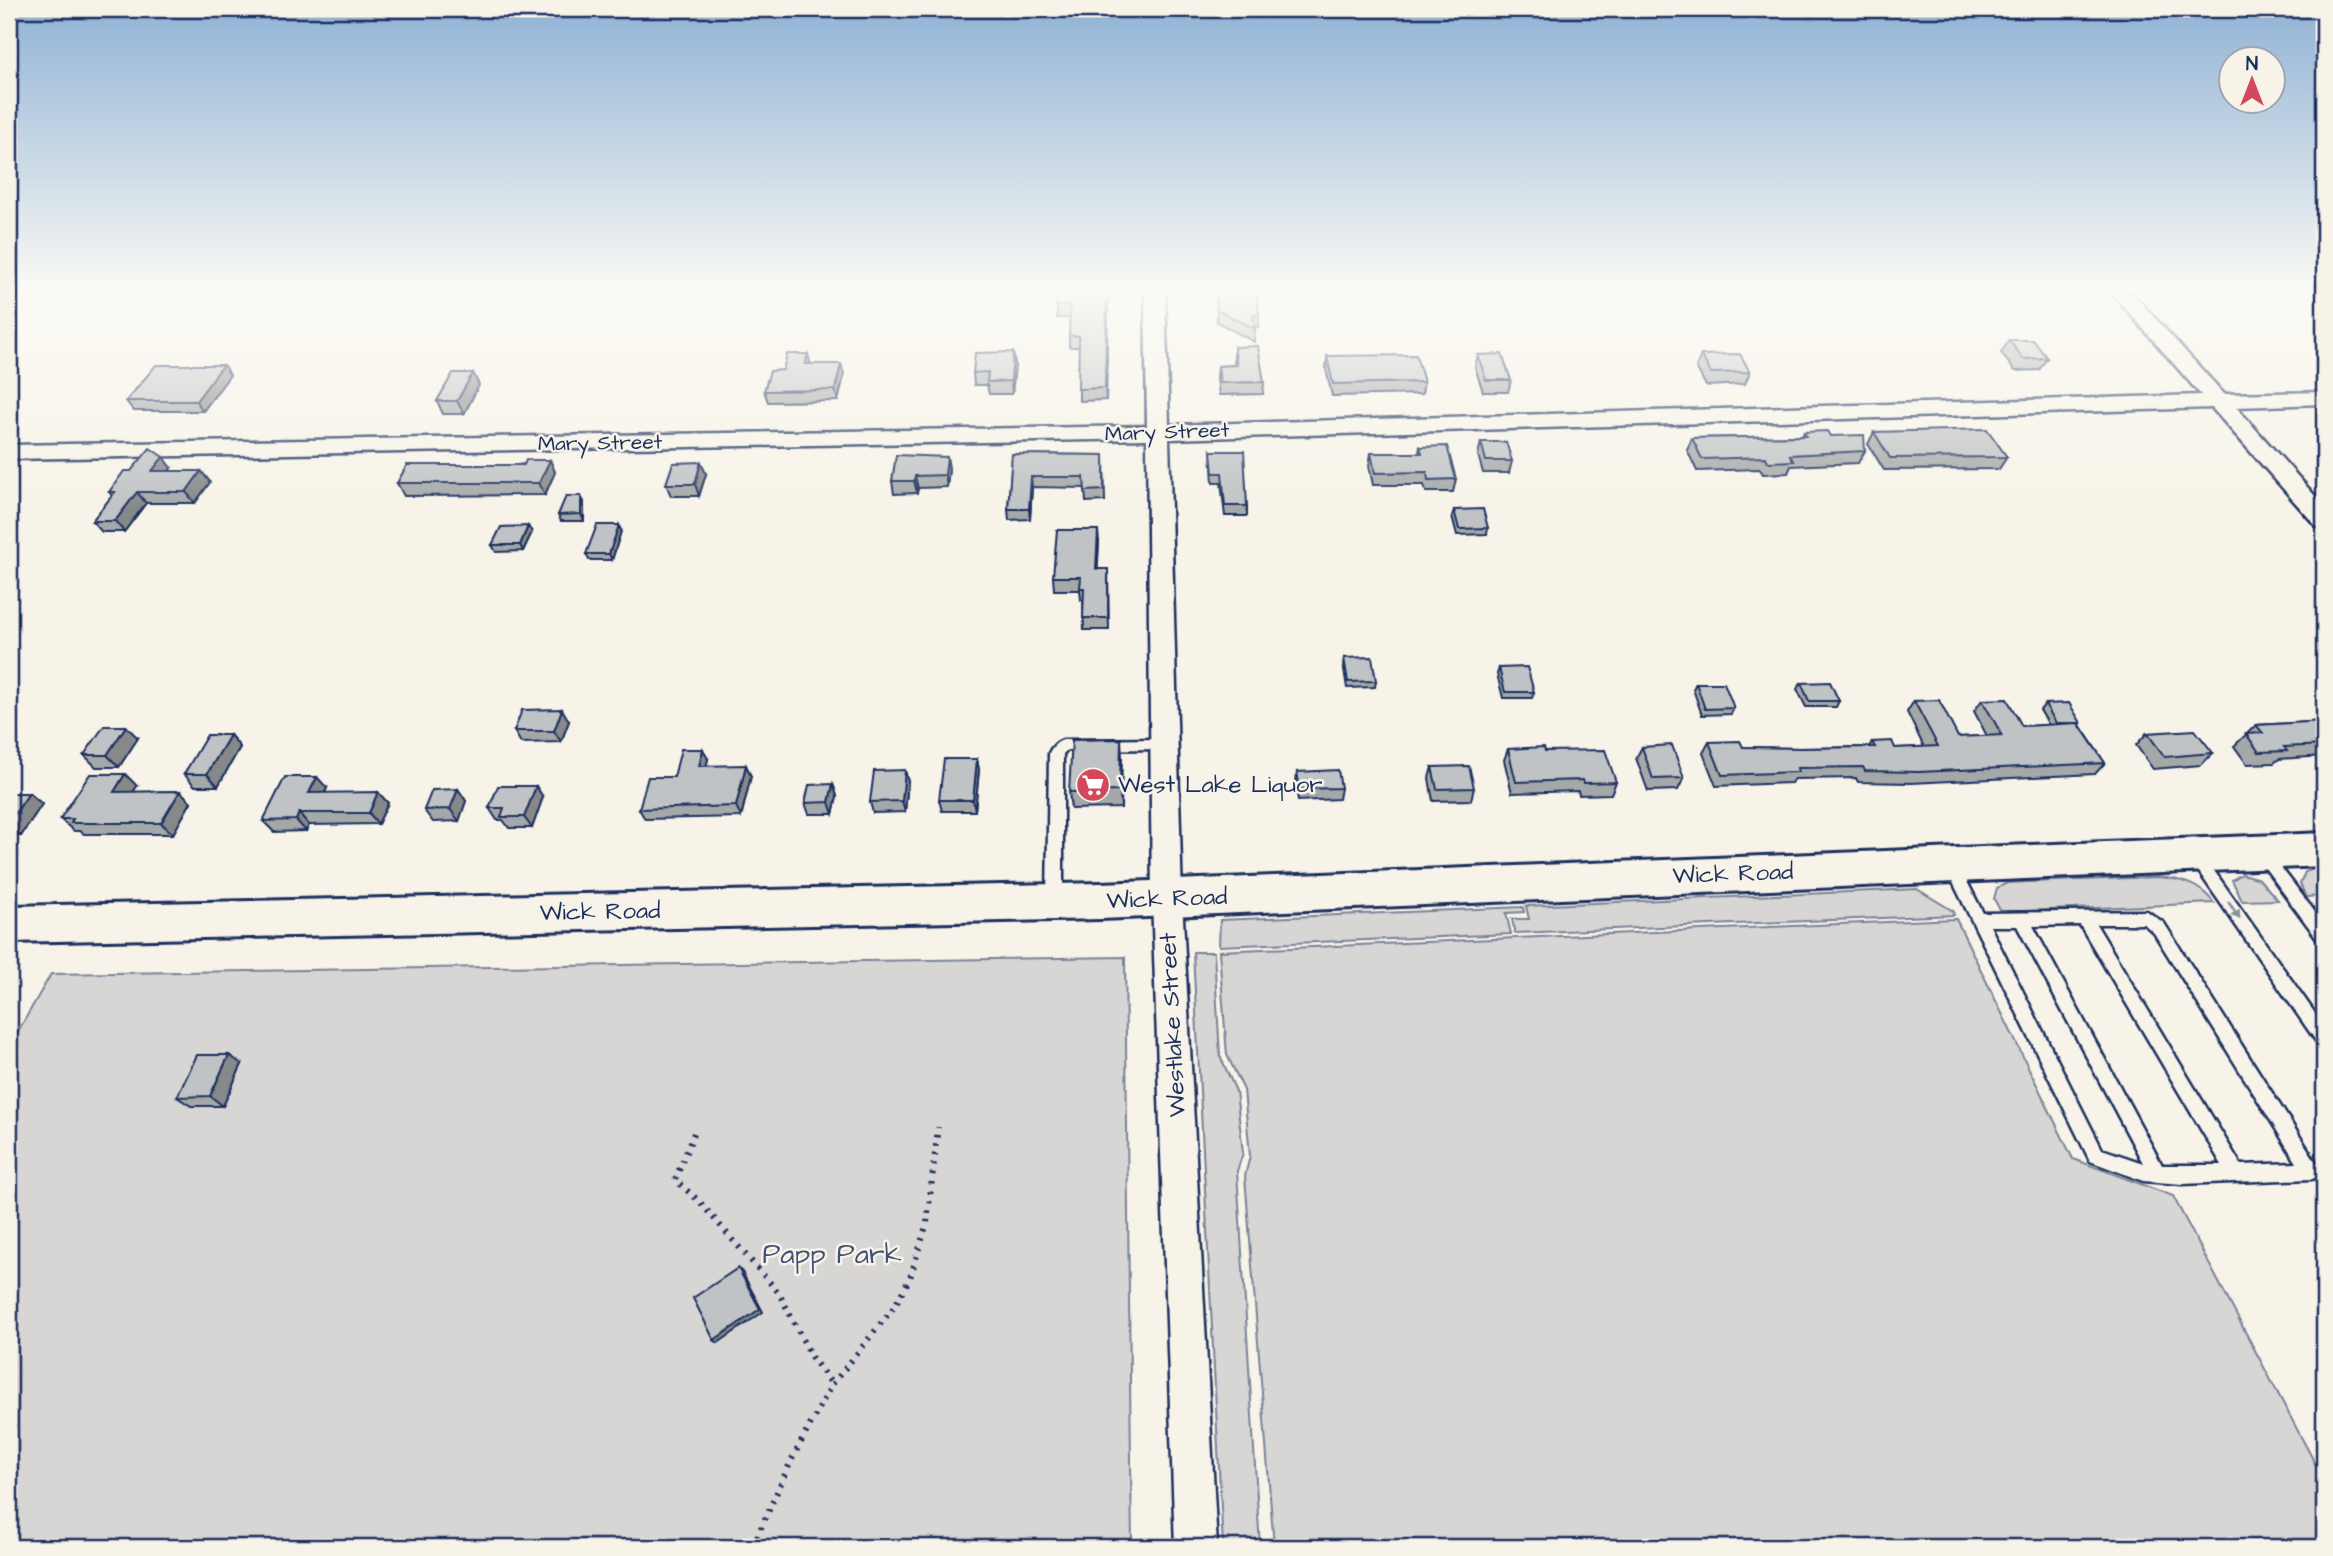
<svg xmlns="http://www.w3.org/2000/svg" width="2333" height="1556" viewBox="0 0 2333 1556" font-family="'Architects Daughter',sans-serif">
	<style>
		.green { fill: #d7d6d4; stroke: #798299; stroke-width: 2 }
		.lines { fill: none; stroke-linecap: round; stroke-linejoin: round }
		.lane-casing { stroke: #1b2f5e; stroke-width: 5 }
		.street-casing { stroke: #1b2f5e; stroke-width: 5 }
		.secondary-casing { stroke: #1b2f5e; stroke-width: 6 }
		.path { stroke: #1b2f5e; stroke-width: 6; stroke-dasharray: 2.5 7; stroke-linecap: butt }
		.lane { fill: #f7f3e8; fill-rule: evenodd }
		.street { fill: #f7f3e8; fill-rule: evenodd }
		.secondary { fill: #f7f3e8; fill-rule: evenodd }
		.wall { fill: #a5a8a9; stroke: #1b2f5e; stroke-width: 2 }
		.shaded-wall { fill: #86888a; stroke: #1b2f5e; stroke-width: 2 }
		.building { fill: #c0c3c5; stroke: #1b2f5e; stroke-width: 2 }
		.oneway { fill: #8991a3 }
		.labels { text-anchor: middle; dominant-baseline: central; stroke-width: 5; stroke-linejoin: round; paint-order: stroke }
		.far-street-label { font-size: 21px; fill: #1b2f5e; stroke: #f7f3e8 }
		.poi-label { font-size: 24px; fill: #1b2f5e; stroke: #f7f3e8; text-anchor: start }
		.street-label { font-size: 24px; fill: #1b2f5e; stroke: #f7f3e8 }
		.near-park-label { font-size: 28px; fill: #415076; stroke: #f7f3e8 }
	</style>
	<rect width="100%" height="100%" fill="#f7f3e8"/>
	<filter id="ink" filterUnits="userSpaceOnUse"><feTurbulence type="fractalNoise" baseFrequency=".0143" numOctaves="2"/><feDisplacementMap in="SourceGraphic" scale="14" xChannelSelector="R" yChannelSelector="G"/><feConvolveMatrix kernelMatrix="1 2 1 2 8 2 1 2 1" color-interpolation-filters="sRGB"/></filter>
	<g filter="url(#ink)">
		<!-- green -->
		<path class="green" d="M2324,866V896L2306,897L2300,884L2305,872Z
			M2242,874L2259,879L2278,900L2242,901L2232,880Z
			M2158,877C2181,879 2200,884 2214,903L2001,912L1994,899L1997,888L2007,883Z
			M1917,889L1953,911L1954,915L1515,933L1512,919H1529L1526,906Z
			M1523,907L1524,912L1506,913L1511,934L1219,946L1220,920Z
			M1956,919L2073,1159L2173,1196L2324,1480V1547H1274L1245,1176L1250,1156L1244,1090L1227,1055L1219,951Z
			M1193,952H1214L1220,1056L1236,1091L1243,1153L1237,1171L1260,1547H1223Z
			M1125,957L1132,1547H9V1047L51,974Z"/>
		<g class="lines">
			<!-- lane casing -->
			<g class="lane-casing">
				<path id="lane" d="M1164,739L1171,744L1164,749L1067,750L1063,754V902L1060,907L1055,908L1050,907L1047,902L1049,753C1052,747 1056,742 1063,740Z
					M2262,847L2267,849L2324,924V943L2319,941L2257,857L2255,853L2257,849Z
					M2195,849L2200,851L2324,1026V1046L2318,1044L2190,859L2188,855L2190,851Z
					M1952,860L1957,862L1983,913L2147,911L2164,923L2318,1165L2321,1171L2318,1177L2312,1179L2182,1184L2143,1181L2090,1161L1945,866L1947,862ZM2096,924H2144L2154,933L2297,1163L2241,1165ZM2080,925L2222,1165H2162L2033,926ZM1990,926H2017L2143,1163L2102,1149Z"/>
			</g>
			<!-- street casing -->
			<g class="street-casing">
				<path id="street" d="M1145,293H1165L1169,425L2201,395L2112,293H2132L2224,394L2324,392V404L2236,407L2324,506V528L2316,526L2212,408L1169,439L1182,899L1217,1547H1175L1152,899L1147,439L9,459V445L1147,426Z"/>
			</g>
			<!-- secondary casing -->
			<g class="secondary-casing">
				<path id="secondary" d="M2324,833V866L1101,919L9,942V906L1101,883Z"/>
			</g>
			<!-- path -->
			<path class="path" d="M694,1133L675,1180L698,1200L779,1293L812,1358L832,1384
				M741,1547L756,1539L791,1461L831,1386L894,1307L910,1278L927,1223L938,1127"/>
			<!-- lane -->
			<use href="#lane" class="lane"/>
			<!-- street -->
			<use href="#street" class="street"/>
			<!-- secondary -->
			<use href="#secondary" class="secondary"/>
		</g>
		<!-- wall -->
		<path class="wall" d="M1057,293H1108L1106,400L1079,401V347H1069V336L1070,318H1057Z
			M1216,293H1256L1259,315V327H1255L1254,342L1217,322Z
			M2009,340L2047,358L2039,370L2015,371L2001,353Z
			M1234,347L1264,382L1263,394L1219,395L1217,378L1218,366L1234,365Z
			M1013,352L1015,364L1012,394H989L987,385H974L973,373Z
			M1478,355L1511,380L1508,392H1483L1475,367Z
			M1701,355L1750,372L1745,384L1706,386L1696,367Z
			M1327,356L1424,382L1422,394L1332,396L1326,369Z
			M810,364H841L844,375L838,401L768,402L764,391L783,370Z
			M223,365L230,375L203,411H134L126,401Z
			M473,373L479,385L464,414H443L437,401Z
			M1804,432L1831,436L1865,451L1858,463L1791,466L1788,473L1763,474L1760,469L1697,471L1687,450L1692,438L1802,436Z
			M1874,432L2007,457L1999,469L1884,470L1868,444Z
			M1481,442L1512,461L1509,473H1483L1478,455Z
			M1420,447L1456,479L1453,492H1426L1424,485H1373L1369,466L1371,453H1419Z
			M1211,451L1247,506V516H1225L1221,483H1213Z
			M1012,454L1104,455L1105,501L1086,502L1085,488L1032,487L1030,519L1009,520L1008,509Z
			M947,457L949,469L947,487L918,488L917,493L894,494L892,481Z
			M550,460L555,472L545,495L404,496L397,483Z
			M171,468L169,471H201L210,482L195,503H146L124,532H102L92,521L112,496L109,492Z
			M706,474L699,496H671L666,484Z
			M584,502V521H561L558,515Z
			M1454,510L1488,528L1487,534L1457,535L1452,516Z
			M621,531L612,560H589L586,554Z
			M532,532L523,551L496,552L492,545Z
			M1099,542L1097,569H1108L1109,630H1084L1083,600H1081L1080,590H1054L1053,577Z
			M1344,658L1376,681L1375,687L1347,688L1343,664Z
			M1499,668L1534,692L1532,698H1503L1497,674Z
			M1696,683L1734,708L1731,714L1702,715L1693,689Z
			M1801,683L1839,701L1836,707H1806L1797,689Z
			M1982,700L2022,726L2049,725L2040,710L2045,704L2081,723L2080,725L2105,763L2095,774L1911,783L1858,782L1856,778L1794,779L1791,783L1716,786L1703,753L1709,742L1743,747L1801,748L1869,747L1872,742L1895,748L1924,747L1907,712L1914,701L1958,737L1987,736L1974,711Z
			M569,721L561,742L521,743L514,731Z
			M2324,721V756L2279,759L2274,763L2247,764L2234,746L2256,725Z
			M2147,733L2213,753L2201,765L2153,769L2136,745Z
			M230,735L240,747L218,786H195L184,774Z
			M138,738L119,767H96L84,755Z
			M1121,739V808L1071,809L1069,792Z
			M1642,747L1684,778L1678,790L1648,791L1636,758Z
			M1508,749L1545,751L1616,782L1611,794L1579,795L1578,791L1512,793L1504,760Z
			M708,759L706,766L751,776L741,817L645,819L639,809L674,777Z
			M977,759L979,770L975,811H942L939,800Z
			M1432,767L1474,788L1471,800L1433,801L1429,778Z
			M1297,772L1341,788L1339,799L1298,801L1296,783Z
			M908,781L905,812L873,813L870,802Z
			M833,784L837,796L833,814H809L805,803Z
			M137,786L133,792L180,791L191,802L173,834H84L80,831H74L60,819Z
			M327,788L325,793L388,803L378,824L309,825L306,831L274,832L263,821Z
			M458,789L466,801L459,821L433,822L424,810Z
			M9,793H29L42,804L21,836H9Z
			M543,797L532,828H509L503,820H497L489,808Z
			M242,1064L223,1106H191L177,1097Z"/>
		<!-- shaded-wall -->
		<path class="shaded-wall" d="M1107,293H1108L1106,400L1105,388Z
			M1013,352L1015,364L1012,394L1011,381Z
			M808,354L811,365L805,364Z
			M841,364L844,375L838,401L835,390Z
			M223,365L230,375L203,411L196,401Z
			M473,373L479,385L464,414L457,401Z
			M163,457L171,468L161,482L152,471Z
			M947,457L949,469L947,487L945,475Z
			M550,460L555,472L545,495L539,483Z
			M701,462L706,474L699,496L695,484Z
			M201,471L210,482L195,503L186,492Z
			M915,476L918,488L917,493L914,481Z
			M1031,477L1032,487L1030,519L1029,509Z
			M137,492L146,503L124,532L115,521Z
			M581,496L584,502V521L581,514Z
			M619,525L621,531L612,560L609,554Z
			M528,526L532,532L523,551L520,545Z
			M1098,530L1099,542L1097,581L1096,569Z
			M562,709L569,721L561,742L554,731Z
			M126,726L138,738L119,767L107,755Z
			M230,735L240,747L218,786L207,774Z
			M1121,739L1122,757L1121,808L1120,791Z
			M703,749L708,759L704,776L699,766Z
			M977,759L979,770L975,811L973,800Z
			M746,765L751,776L741,817L736,806Z
			M905,770L908,781L905,812L902,801Z
			M125,774L137,786L126,803L114,792Z
			M317,777L327,788L319,804L309,793Z
			M833,784L837,796L833,814L829,802Z
			M536,786L543,797L532,828L524,817Z
			M458,789L466,801L459,821L450,809Z
			M180,791L191,802L173,834L161,823Z
			M378,792L388,803L378,824L369,813Z
			M29,793L42,804L21,836L9,826V822Z
			M299,813L309,825L306,831L296,820Z
			M229,1055L242,1064L223,1106L210,1096Z
			M738,1268L742,1272L763,1312L718,1343L714,1340Z"/>
		<!-- building -->
		<path class="building" d="M1057,293H1107L1105,388L1078,389L1079,336H1069L1070,306H1056Z
			M1216,293H1256L1259,315H1253L1255,329L1217,310Z
			M2009,340H2033L2047,358L2023,359Z
			M1258,346L1264,382L1220,383L1218,366L1237,365L1234,347Z
			M1013,352L1011,381L987,382L988,372L973,373L975,353Z
			M787,354H808L805,364H841L835,390L764,391L770,371L783,370Z
			M1502,354L1511,380H1486L1478,355Z
			M1740,354L1750,372L1711,373L1701,355Z
			M1416,355L1424,382L1333,384L1327,356Z
			M156,365H223L196,401H126Z
			M453,373H473L457,401H437Z
			M1987,429L2007,457L1890,458L1874,432Z
			M1828,431L1831,436L1864,435L1865,451L1790,455L1794,461L1768,462L1766,457L1702,459L1692,438L1806,436L1804,432Z
			M1481,442H1506L1512,461H1486Z
			M1447,446L1456,479L1428,480L1427,472L1375,473L1371,453H1422L1420,447Z
			M150,448L163,457L152,471H201L186,492H137L115,521H92L115,492H109L124,471H131Z
			M1211,451H1244L1247,506H1225L1222,473H1213Z
			M1012,454L1104,455V490L1085,491L1084,477H1031L1029,509H1008Z
			M896,455L947,457L945,475L915,476L914,481H892Z
			M526,460H550L539,483H397L407,465H524Z
			M701,462L695,484H666L673,463Z
			M566,496H581V514L558,515Z
			M1483,509L1488,528L1459,529L1454,510Z
			M597,525H619L609,554H586Z
			M528,526L520,545H492L501,527Z
			M1057,530H1098L1096,569H1108V618H1083L1084,588H1080L1081,577H1053Z
			M1372,657L1376,681L1348,682L1344,658Z
			M1527,667L1534,692H1505L1499,668Z
			M1830,682L1839,701H1809L1801,683Z
			M1696,683H1724L1734,708L1705,709Z
			M2007,699L2022,726L2078,723L2105,763L1919,772L1865,771L1863,767L1797,768L1798,772L1722,775L1709,742L1740,741L1743,747L1801,748L1875,747L1872,742L1892,741L1895,748L1938,746L1914,701L1939,700L1958,737L2002,735L1982,700Z
			M2069,703L2081,723H2056L2045,704Z
			M562,709L554,731H514L522,710Z
			M2324,721V745L2284,747L2287,751L2259,752L2246,734L2263,733L2256,725Z
			M104,726H126L107,755H84Z
			M2195,730L2213,753L2165,757L2147,733Z
			M207,735H230L207,774H184Z
			M1121,739L1120,791L1069,792L1072,740Z
			M1672,745L1684,778L1653,779L1642,747Z
			M1544,747L1545,751L1605,750L1616,782L1584,783L1583,780L1516,782L1508,749Z
			M681,749H703L699,766L746,765L736,806L639,809L648,777H674Z
			M944,759H977L973,800H939Z
			M1469,766L1474,788L1437,789L1432,767Z
			M905,770L902,801L870,802L874,771Z
			M1338,770L1341,788L1300,789L1297,772Z
			M90,774H125L114,792L180,791L161,823H71L73,819H60Z
			M285,777H317L309,793L378,792L369,813H299L296,820L263,821Z
			M833,784L829,802L805,803L809,785Z
			M498,786H536L524,817H501L504,808H489Z
			M458,789L450,809L424,810L432,790Z
			M9,793H29L9,822Z
			M197,1055H229L210,1096L177,1097Z
			M738,1268L760,1309L714,1340L693,1298Z"/>
		<!-- one-way arrows -->
		<defs><path id="oneway-solid" d="M-6-.8H1V-3.2L6.5 0L1 3.2V.8H-6Z" transform="scale(1.75)"/></defs>
		<use class="oneway" href="#oneway-solid" transform="translate(2234 910) rotate(55)"/>
	</g>
	<!-- sky -->
	<linearGradient id="sky" x2="0" y2="1"><stop stop-color="#90b2d5"/><stop offset="0.57" stop-color="#fbfaf5"/><stop offset="1" stop-color="#fbfaf5" stop-opacity="0"/></linearGradient>
	<rect width="2333" height="510" fill="url(#sky)"/>
	<!-- icons -->
	<defs>
		<g id="supermarket-disc" transform="scale(1.75)"><circle r="9.5" fill="#d1495b" stroke="#f7f3e8"/><path d="M-6-5.5h2.5l.6 2H6L4.5 2H-2.5L-4.4-4H-6ZM-1.5 3.2a1.3 1.3 0 1 0 .1 0ZM3 3.2a1.3 1.3 0 1 0 .1 0Z" fill="#fff"/></g>
	</defs>
	<g fill-rule="evenodd">
		<use href="#supermarket-disc" x="1093" y="785"/>
	</g>
	<g class="labels">
		<!-- far-street labels -->
		<g class="far-street-label">
			<text transform="translate(1167 432) rotate(-2)">Mary Street</text>
			<text transform="translate(600 443) rotate(-1)">Mary Street</text>
		</g>
		<!-- poi labels -->
		<g class="poi-label">
			<text x="1118" y="785">West Lake Liquor</text>
		</g>
		<!-- street labels -->
		<g class="street-label">
			<text transform="translate(1733 874) rotate(-2)">Wick Road</text>
			<text transform="translate(1167 899) rotate(-2)">Wick Road</text>
			<text transform="translate(600 912) rotate(-1)">Wick Road</text>
			<text transform="translate(1173 1025) rotate(-93)">Westlake Street</text>
		</g>
		<!-- near-park labels -->
		<g class="near-park-label">
			<text x="832" y="1254">Papp Park</text>
		</g>
	</g>
	<!-- margin -->
	<rect width="2333" height="1556" fill="none" stroke="#f7f3e8" stroke-width="35"/>
	<rect x="18" y="18" width="2298" height="1521" fill="none" stroke="#1b2f5e" stroke-width="2.5" filter="url(#ink)"/>
	<!-- north arrow -->
	<g transform="translate(2252 80)"><circle r="33" fill="#f7f3e8" stroke="#9fa5b1" stroke-width="2"/>
	<path d="M0-5L12 26L0 18L-12 26Z" fill="#d1495b"/>
	<text y="-10" font-size="19" font-weight="bold" text-anchor="middle" fill="#1b2f5e">N</text>
	</g>
</svg>
